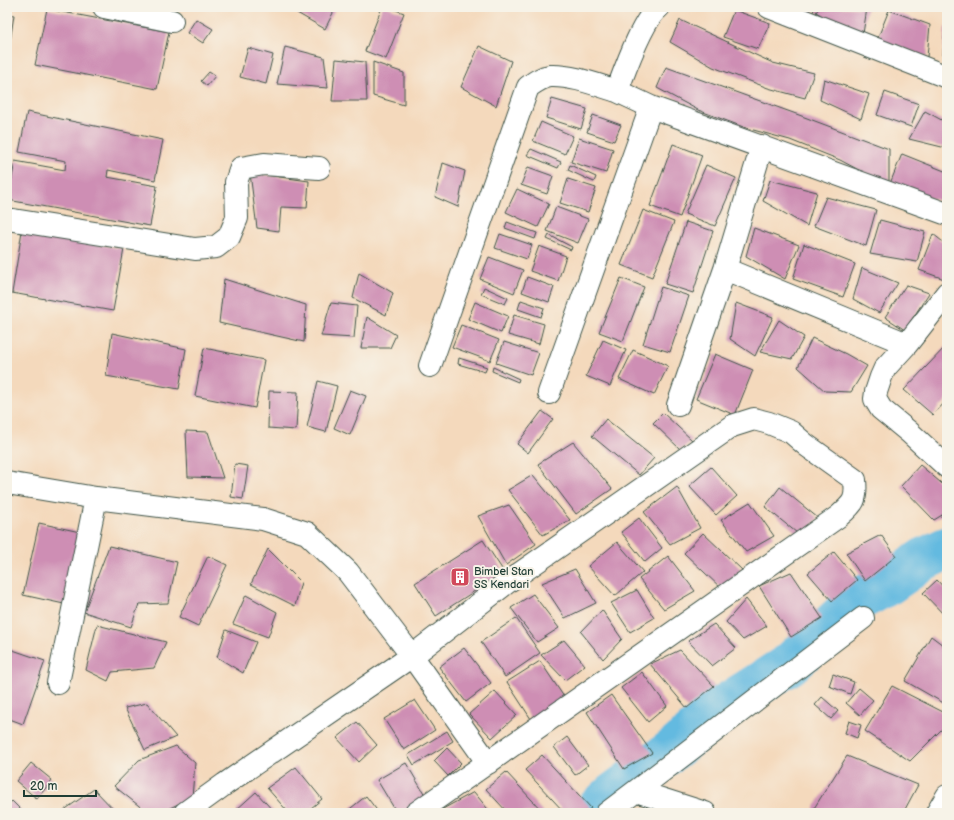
<svg xmlns="http://www.w3.org/2000/svg" width="954" height="820" viewBox="0 0 954 820" font-family="'Balsamiq Sans',sans-serif">
	<style>
		.lines { fill: none; stroke-linecap: round; stroke-linejoin: round }
		.river { stroke: #63bae0; stroke-width: 43 }
		.building { fill: #ce8eb4 }
		.minor-casing { stroke: #3f5448; stroke-width: 24 }
		.minor { stroke: #fff; stroke-width: 22 }
		.labels { text-anchor: middle; dominant-baseline: central; stroke-width: 4; stroke-linejoin: round; paint-order: stroke }
		.poi-label { font-size: 11px; fill: #1f3d34; stroke: #f7f3e8; text-anchor: start }
	</style>
	<rect width="100%" height="100%" fill="#f7f3e8"/>
	<filter id="ink" filterUnits="userSpaceOnUse"><feTurbulence type="fractalNoise" baseFrequency=".025" numOctaves="2"/><feDisplacementMap in="SourceGraphic" scale="8" xChannelSelector="R" yChannelSelector="G"/><feConvolveMatrix kernelMatrix="1 2 1 2 8 2 1 2 1" color-interpolation-filters="sRGB"/></filter>
	<filter id="wash" filterUnits="userSpaceOnUse"><feTurbulence type="fractalNoise" baseFrequency=".012" numOctaves="4" result="noise"/><feDisplacementMap in="SourceGraphic" scale="16" xChannelSelector="R" yChannelSelector="G"/><feGaussianBlur stdDeviation="0.9" result="paint"/><feColorMatrix in="noise" values="0 0 0 0 0 0 0 0 0 0 0 0 0 0 0 0 0 1.4 0 .05"/><feComposite in="paint" operator="in"/></filter>
	<g filter="url(#wash)">
		<rect width="100%" height="100%" fill="#f4d9bc"/>
		<g class="lines">
			<!-- river -->
			<path class="river" d="M593,813L612,795L679,745L721,708L790,664L858,600L888,584L924,559L947,548"/>
		</g>
		<g id="blocks">
			<!-- building -->
			<path class="building" d="M302,7H336L325,29L297,13Z
				M382,7H388L404,13L386,59L365,51Z
				M782,7H815L810,19Z
				M820,7L867,8L862,40L816,12Z
				M47,9L169,32L157,89L35,65Z
				M734,10L770,23L758,49L723,37Z
				M889,10L930,25L927,57L877,40Z
				M7,14L14,15L8,55H7Z
				M196,19L213,29L203,43L187,33Z
				M680,20L773,63L814,73L805,98L768,88L713,67L670,42Z
				M945,27L947,28V56L943,55Z
				M479,46L511,61L496,106L461,87Z
				M285,47L324,57L328,88L277,84Z
				M248,48L273,55L266,84L240,77Z
				M336,59L365,62L367,101H332Z
				M373,62L404,73V105L373,96Z
				M666,67L799,115L889,149V186L902,154L947,172V203L889,186L840,160L790,140L746,128L698,110L657,88Z
				M209,72L215,76L207,86L201,81Z
				M824,79L869,94L861,119L820,100Z
				M885,92L919,104L911,127L877,115Z
				M552,99L587,109L581,129L546,118Z
				M925,111L947,123L946,148L909,139Z
				M27,112L163,140L155,180L108,170L107,177L157,186L150,226L8,200L15,161L65,170L66,161L19,152Z
				M593,115L621,125L614,141L587,132Z
				M541,122L573,136L565,154L533,141Z
				M579,138L613,149L606,173L571,162Z
				M673,144L702,155L680,217L650,206Z
				M531,149L561,162L558,168L527,155Z
				M443,163L465,171L458,207L435,197Z
				M570,165L596,177L594,182L568,170Z
				M706,165L736,178L715,226L685,214Z
				M528,167L553,176L547,194L521,185Z
				M250,173L309,181L307,208L281,207L279,231L257,228Z
				M568,179L596,188L588,212L560,203Z
				M770,180L817,192L807,226L763,201Z
				M517,189L549,204L538,227L506,212Z
				M826,197L876,210L866,246L814,226Z
				M556,207L588,219L578,243L547,231Z
				M643,210L674,222L652,277L621,265Z
				M880,220L925,232L917,262L870,254Z
				M507,222L537,233L535,239L505,228Z
				M686,222L713,231L693,293L665,284Z
				M754,228L799,245L785,279L746,256Z
				M22,231L124,249L113,311L12,293Z
				M500,234L532,245L527,259L495,248Z
				M933,234L947,245V280L919,270Z
				M549,235L572,247L571,250L547,239Z
				M804,244L855,264L843,297L793,279Z
				M539,246L566,256L558,281L530,271Z
				M489,257L523,270L514,293L480,279Z
				M862,268L898,283L879,313L853,299Z
				M359,273L393,293L386,315L353,298Z
				M527,277L554,287L549,302L522,292Z
				M621,278L644,287L623,341L599,332Z
				M224,279L306,305L304,342L219,323Z
				M906,285L929,293L905,330L885,317Z
				M484,287L508,298L505,304L481,294Z
				M661,287L689,296L670,352L643,344Z
				M521,300L544,308L541,317L518,309Z
				M475,302L508,316L501,333L468,319Z
				M331,303L357,306L354,338L321,336Z
				M736,303L773,317L755,356L730,339Z
				M514,315L544,324L539,344L508,335Z
				M367,317L396,335L390,348H361Z
				M779,320L804,337L792,359L760,352Z
				M461,325L499,340L490,361L452,347Z
				M112,333L186,349L179,389L106,376Z
				M812,338L846,354L867,366L851,392L825,391L798,367Z
				M603,340L626,350L610,386L586,376Z
				M504,342L539,353L531,375L496,363Z
				M947,345V400L933,415L904,390Z
				M204,348L264,360L255,408L195,396Z
				M633,350L668,366L654,395L619,379Z
				M715,354L753,370L735,415L696,399Z
				M459,358L487,367L485,372L458,364Z
				M493,367L519,379L518,382L492,371Z
				M318,381L337,386L326,432L307,427Z
				M350,390L366,396L350,435L334,428Z
				M269,391L298,392L296,430L268,428Z
				M542,411L553,419L528,453L517,444Z
				M663,413L692,440L681,450L653,423Z
				M606,419L654,458L639,475L592,436Z
				M186,431L208,432L223,478L188,477Z
				M573,442L612,489L576,514L538,464Z
				M235,464L248,466L243,499L231,497Z
				M920,465L947,488V512L934,520L901,486Z
				M711,467L737,496L716,515L689,486Z
				M533,475L570,520L543,535L508,490Z
				M677,487L700,528L670,544L644,512Z
				M780,487L818,518L802,537L765,507Z
				M750,502L774,536L746,552L721,520Z
				M509,505L536,544L506,565L478,516Z
				M639,518L662,548L645,562L621,532Z
				M39,523L80,532L64,604L23,595Z
				M703,533L742,570L723,590L684,553Z
				M881,535L896,556L865,581L846,553Z
				M483,540L504,572L436,616L415,583Z
				M617,542L643,572L615,596L588,566Z
				M109,546L177,562L168,603L139,604L131,627L84,612Z
				M268,549L301,582L295,606L251,584Z
				M834,552L857,580L832,601L808,573Z
				M208,556L227,565L198,626L179,617Z
				M668,556L695,591L664,609L639,579Z
				M575,569L596,603L565,618L542,583Z
				M791,572L822,618L791,637L759,586Z
				M937,580L947,591V618L923,593Z
				M637,590L654,618L630,632L611,603Z
				M533,594L559,628L537,642L511,608Z
				M246,595L277,612L268,637L233,624Z
				M746,599L767,626L743,640L726,622Z
				M602,610L622,639L603,659L581,632Z
				M516,618L540,653L505,677L481,642Z
				M714,624L736,648L712,666L688,641Z
				M97,625L166,642L154,668L112,672L108,681L86,670Z
				M226,630L256,642L243,673L217,657Z
				M931,636L947,648V705L905,681Z
				M564,640L585,665L565,680L541,655Z
				M7,648L45,661L23,724L7,718Z
				M464,648L491,683L466,702L439,667Z
				M680,650L714,686L687,708L650,664Z
				M540,661L564,697L531,719L507,682Z
				M642,672L667,706L648,722L621,688Z
				M833,674L854,682L850,694L829,686Z
				M892,686L947,714V724L910,761L865,731Z
				M859,688L873,700L860,715L846,703Z
				M495,691L517,715L492,738L469,714Z
				M611,695L652,753L624,769L587,712Z
				M822,697L838,711L831,719L815,705Z
				M415,700L435,730L404,750L384,719Z
				M147,703L176,737L145,750L125,708Z
				M849,721L861,725L857,738L845,733Z
				M357,722L377,745L359,762L337,738Z
				M447,731L453,741L414,765L408,755Z
				M567,737L588,765L575,775L554,747Z
				M176,746L195,763L192,797L160,813H148L114,786L139,760Z
				M447,748L461,763L448,776L434,761Z
				M542,755L591,808L585,813H565L525,770Z
				M847,756L918,785L903,813H811Z
				M31,763L52,780L37,799L16,781Z
				M406,763L428,800L405,813H397L377,780Z
				M296,767L322,799L305,813H289L267,788Z
				M506,772L544,813H508L486,789Z
				M94,789L117,813H60Z
				M256,792L275,813H238L236,810Z
				M474,792L491,813H443L441,810Z
				M366,796L379,813H346V812Z
				M12,801L24,813H7V806Z"/>
		</g>
	</g>
	<g filter="url(#ink)">
		<use href="#blocks" fill-opacity="0" stroke="#3f5448" stroke-width="1"/>
		<g class="lines">
			<!-- minor casing -->
			<g class="minor-casing">
				<path id="minor" d="M104,7L172,21
					M659,7C642,20 625,70 617,91L651,107L947,214
					M769,7L947,77
					M7,219L195,249L216,247L229,237L237,218L236,182L241,168L264,164L319,168
					M725,269L907,344
					M947,293L907,344L885,368L881,377L876,392L875,399L881,409L909,432L947,467
					M430,366L528,87C535,82 542,77 550,76C572,75 597,85 617,91
					M549,393L651,107
					M678,405L725,269L762,146
					M7,483L96,498L263,519L307,533L348,572L412,656L509,581L732,426L754,419L769,423L791,432L806,445L855,480C857,500 854,503 839,516L416,813
					M58,683L96,498
					M636,791L863,618
					M185,813L225,784L412,656L488,763
					M607,813L636,791L705,813
					M937,813L947,796"/>
			</g>
			<!-- minor -->
			<use href="#minor" class="minor"/>
		</g>
	</g>
	<!-- icons -->
	<defs>
		<g id="building-square" transform="scale(1)"><rect x="-9" y="-9" width="18" height="18" rx="4" fill="#d1495b" stroke="#f7f3e8"/><path d="M-4-6H4V6H1V3H-1V6H-4ZM-2.5-4.3h1.7v1.8h-1.7ZM.8-4.3h1.7v1.8H.8ZM-2.5-1h1.7V.8h-1.7ZM.8-1h1.7V.8H.8Z" fill="#fff"/></g>
	</defs>
	<g fill-rule="evenodd">
		<use href="#building-square" x="460" y="577"/>
	</g>
	<g class="labels">
		<!-- poi labels -->
		<g class="poi-label">
			<text x="474" y="571">Bimbel Stan<tspan x="474" dy="13">SS Kendari</tspan></text>
		</g>
	</g>
	<!-- margin -->
	<rect width="954" height="820" fill="none" stroke="#f7f3e8" stroke-width="24"/>
	<!-- scale -->
	<path d="M24 790v6h72v-6" fill="none" stroke="#1f3d34" stroke-width="2"/>
	<text x="30" y="790" font-size="12" fill="#1f3d34" stroke="#f7f3e8" stroke-width="3" paint-order="stroke">20 m</text>
</svg>
